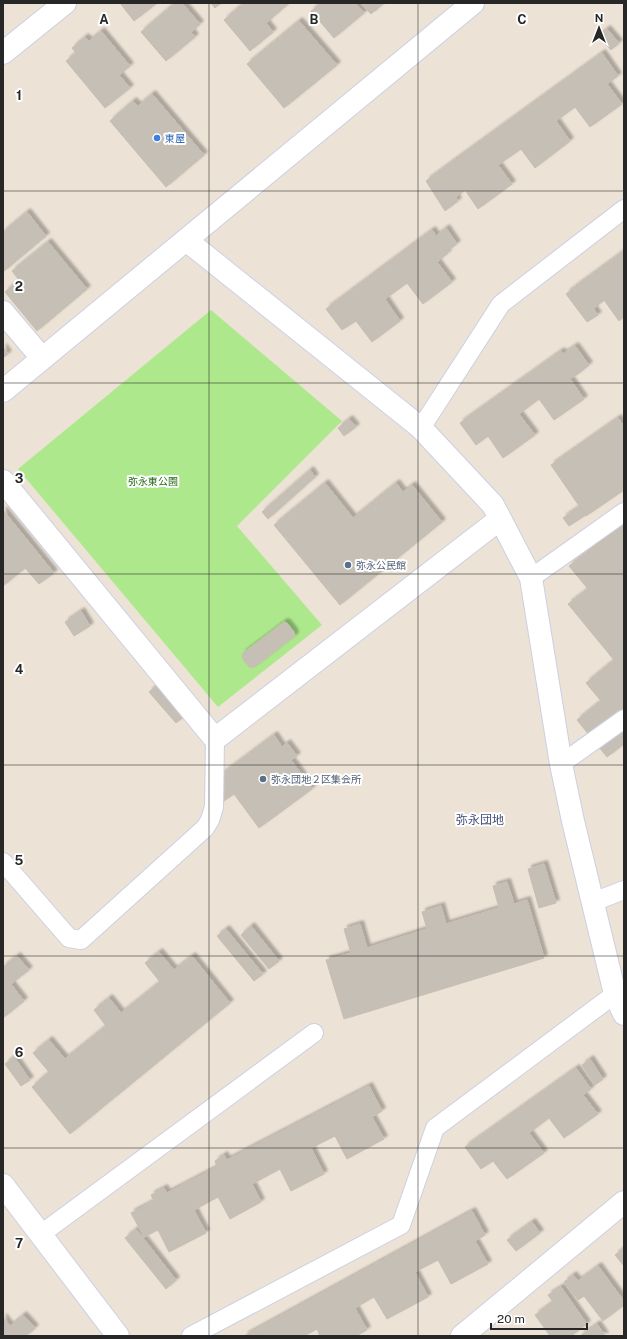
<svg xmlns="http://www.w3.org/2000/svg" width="627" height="1339" viewBox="0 0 627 1339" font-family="'Public Sans','Noto Sans JP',sans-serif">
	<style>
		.green { fill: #ade98c }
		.building { fill: #c6bfb6; stroke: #c7beb0; filter: url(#shadow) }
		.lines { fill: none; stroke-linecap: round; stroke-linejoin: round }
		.service-casing { stroke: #cbd0e2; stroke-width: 20 }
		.minor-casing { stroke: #cbd0e2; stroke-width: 24 }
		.tertiary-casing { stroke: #cbd0e2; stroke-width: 24 }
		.service { stroke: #fff; stroke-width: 18 }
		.minor { stroke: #fff; stroke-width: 22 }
		.tertiary { stroke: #fff; stroke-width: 22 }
		.grid { fill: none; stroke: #272727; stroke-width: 1; stroke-opacity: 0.55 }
		.shop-dot { fill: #3f7fe0; stroke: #fff; stroke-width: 1.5 }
		.service-dot { fill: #5c6f8a; stroke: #fff; stroke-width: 1.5 }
		.labels { text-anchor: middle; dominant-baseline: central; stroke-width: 4; stroke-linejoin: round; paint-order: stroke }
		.shop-label { font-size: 10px; fill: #366cbe; stroke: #fff; text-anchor: start }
		.park-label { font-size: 10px; fill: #256912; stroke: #fff }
		.service-label { font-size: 10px; fill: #4e5e75; stroke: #fff; text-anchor: start }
		.quarter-label { font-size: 12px; fill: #434e7b; stroke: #fff }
		.grid-label { font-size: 13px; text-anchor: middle; font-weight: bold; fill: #272727; stroke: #fff; stroke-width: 4; stroke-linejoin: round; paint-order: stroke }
	</style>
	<defs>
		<filter id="shadow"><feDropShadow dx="3.5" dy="-3.5" stdDeviation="1" flood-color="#0004"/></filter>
	</defs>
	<rect width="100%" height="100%" fill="#ece2d6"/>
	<!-- green -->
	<path class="green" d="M211,310L342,421L237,526L322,625L218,707L18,469Z"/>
	<!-- building -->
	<path class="building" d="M120,3H157L134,21Z
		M175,3H182L200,24L191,32L195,37L166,61L141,32Z
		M211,3H221L215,8Z
		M244,3H287L288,4L266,23L273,32L250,51L224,20Z
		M322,3H355L364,13L334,38L311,11Z
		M361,3H384L371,14Z
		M299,21L337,65L284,108L247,64Z
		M607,29L619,43L611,50L598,36Z
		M101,31L130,66L119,75L130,88L105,108L66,61L76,53L72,48L85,37L89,41Z
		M602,53L618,76L607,84L622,104L590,127L575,107L556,121L570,141L535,168L521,149L498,165L512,184L478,209L465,190L456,197L438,172Z
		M152,94L204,155L166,187L110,121L133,101L138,106Z
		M438,172L458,201L445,211L426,181Z
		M27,212L46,236L3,272V232Z
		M446,228L457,244L447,251L436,236Z
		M432,230L448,253L437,262L452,282L423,304L407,283L385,299L400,321L372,342L356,321L342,330L326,309Z
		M48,242L87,289L37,331L5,292L19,280L12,271Z
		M624,251V317L619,321L604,300L593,309L576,286Z
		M576,286L598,315L587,322L566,294Z
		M575,346L589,365L578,374L563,354Z
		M3,347L8,354L3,358Z
		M561,351L578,374L570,379L584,399L554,420L539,399L519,414L535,435L503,458L488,436L476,445L460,423Z
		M618,418L624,427V490L586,516L551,465Z
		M349,419L356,427L344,436L338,428Z
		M310,470L315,477L268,519L262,512Z
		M325,483L353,518L396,483L403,492L412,485L442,522L340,605L274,525Z
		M580,506L586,515L569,526L563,518Z
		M3,510L54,573L39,584L25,568L3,586Z
		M624,523V744L607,757L577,720L601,701L586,683L614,660L568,604L588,589L569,566Z
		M81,611L90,626L74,636L65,622Z
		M284,622L287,623L294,632L295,636L253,668L249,667L242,658L243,653Z
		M158,684L185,716L176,723L149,692Z
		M274,735L282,747L287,743L297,756L291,760L312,789L259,828L234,794L224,801L215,790L224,783L219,776Z
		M544,864L556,903L539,908L528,869Z
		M507,882L514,904L527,900L544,958L344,1019L326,960L351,953L344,929L360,924L367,948L427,929L422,912L441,906L446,924L499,908L493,886Z
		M251,926L279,961L269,969L241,935Z
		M226,929L263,974L254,981L217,936Z
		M159,952L174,970L192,956L230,1003L70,1134L32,1087L49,1072L33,1053L49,1040L65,1059L106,1026L94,1010L109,998L121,1013L160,982L145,963Z
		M17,956L29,970L11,984L24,1001L3,1018V967Z
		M14,1057L30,1080L21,1086L5,1064Z
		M590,1059L603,1079L595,1085L582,1065Z
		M576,1068L591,1089L583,1095L598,1114L564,1138L549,1118L529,1133L544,1153L507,1179L493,1161L481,1169L465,1147Z
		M369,1086L382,1111L372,1117L384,1139L347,1159L335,1136L311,1148L324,1174L291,1191L280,1169L252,1184L261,1202L230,1219L218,1197L194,1210L206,1233L169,1252L158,1230L144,1237L131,1213L154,1201L151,1195L164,1188L167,1193L217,1167L215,1161L224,1155L227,1160Z
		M472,1211L485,1235L475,1241L488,1264L451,1284L438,1260L415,1272L428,1297L387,1319L374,1297L355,1308L367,1330L356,1336H320L317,1329L304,1336H244Z
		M532,1222L540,1233L516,1251L507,1240Z
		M136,1229L176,1280L166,1289L125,1238Z
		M624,1248V1266L615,1255Z
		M598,1266L624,1301V1305L603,1321L584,1296L578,1300L564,1282L573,1275L578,1281Z
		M561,1287L587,1324L571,1336H550L535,1315L553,1302L548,1295Z
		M23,1315L35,1328L26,1336H3V1317L10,1326Z
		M597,1324L605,1336H580Z"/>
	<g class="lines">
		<!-- service casing -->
		<g class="service-casing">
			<path id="service" d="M421,428L501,304L624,209
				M531,578L624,512
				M561,764L624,719
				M3,862L69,938L81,940L205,828L210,820L214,807L215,739
				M593,902L624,890
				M41,1234L314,1033
				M191,1336L401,1225L435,1128L615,994"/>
		</g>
		<!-- minor casing -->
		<g class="minor-casing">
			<path id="minor" d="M3,53L65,3
				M186,240L421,428L493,505L531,578L561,764L573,821L615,994L624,1014
				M3,312L42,358
				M3,481L215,739L500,519"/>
		</g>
		<!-- tertiary casing -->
		<g class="tertiary-casing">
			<path id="tertiary" d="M3,391L473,3
				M3,1185L118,1336
				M462,1336L624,1202"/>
		</g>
		<!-- service -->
		<use href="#service" class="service"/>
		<!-- minor -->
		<use href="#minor" class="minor"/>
		<!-- tertiary -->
		<use href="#tertiary" class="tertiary"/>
	</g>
	<!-- grid -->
	<path class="grid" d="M209,3V1336M418,3V1336M3,191H624M3,383H624M3,574H624M3,765H624M3,956H624M3,1148H624"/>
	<!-- markers -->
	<circle class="shop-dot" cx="157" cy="138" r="4"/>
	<g class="service-dot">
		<circle cx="348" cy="565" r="4"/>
		<circle cx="263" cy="779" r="4"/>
	</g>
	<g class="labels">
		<!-- shop labels -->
		<g class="shop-label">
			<text x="165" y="138">東屋</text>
		</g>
		<!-- park labels -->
		<g class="park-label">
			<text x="153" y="481">弥永東公園</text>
		</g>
		<!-- service labels -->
		<g class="service-label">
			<text x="356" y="565">弥永公民館</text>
			<text x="271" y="779">弥永団地２区集会所</text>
		</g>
		<!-- quarter labels -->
		<g class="quarter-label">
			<text x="480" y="820">弥永団地</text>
		</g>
	</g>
	<g class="grid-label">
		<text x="104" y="24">A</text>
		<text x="314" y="24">B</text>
		<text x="522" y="24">C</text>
		<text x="19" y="100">1</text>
		<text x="19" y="291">2</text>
		<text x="19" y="483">3</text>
		<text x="19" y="674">4</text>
		<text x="19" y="865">5</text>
		<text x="19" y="1057">6</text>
		<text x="19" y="1248">7</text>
	</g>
	<!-- border -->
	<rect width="627" height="1339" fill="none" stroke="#272727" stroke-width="8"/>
	<!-- north arrow -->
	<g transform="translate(599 28)" stroke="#ffffff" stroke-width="3" paint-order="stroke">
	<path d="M0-3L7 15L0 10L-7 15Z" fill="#272727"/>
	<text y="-6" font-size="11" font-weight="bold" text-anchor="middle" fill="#272727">N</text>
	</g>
	<!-- scale -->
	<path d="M491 1323v6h96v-6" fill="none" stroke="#272727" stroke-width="2"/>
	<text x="497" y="1323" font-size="12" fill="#272727" stroke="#ffffff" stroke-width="3" paint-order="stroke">20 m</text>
</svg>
